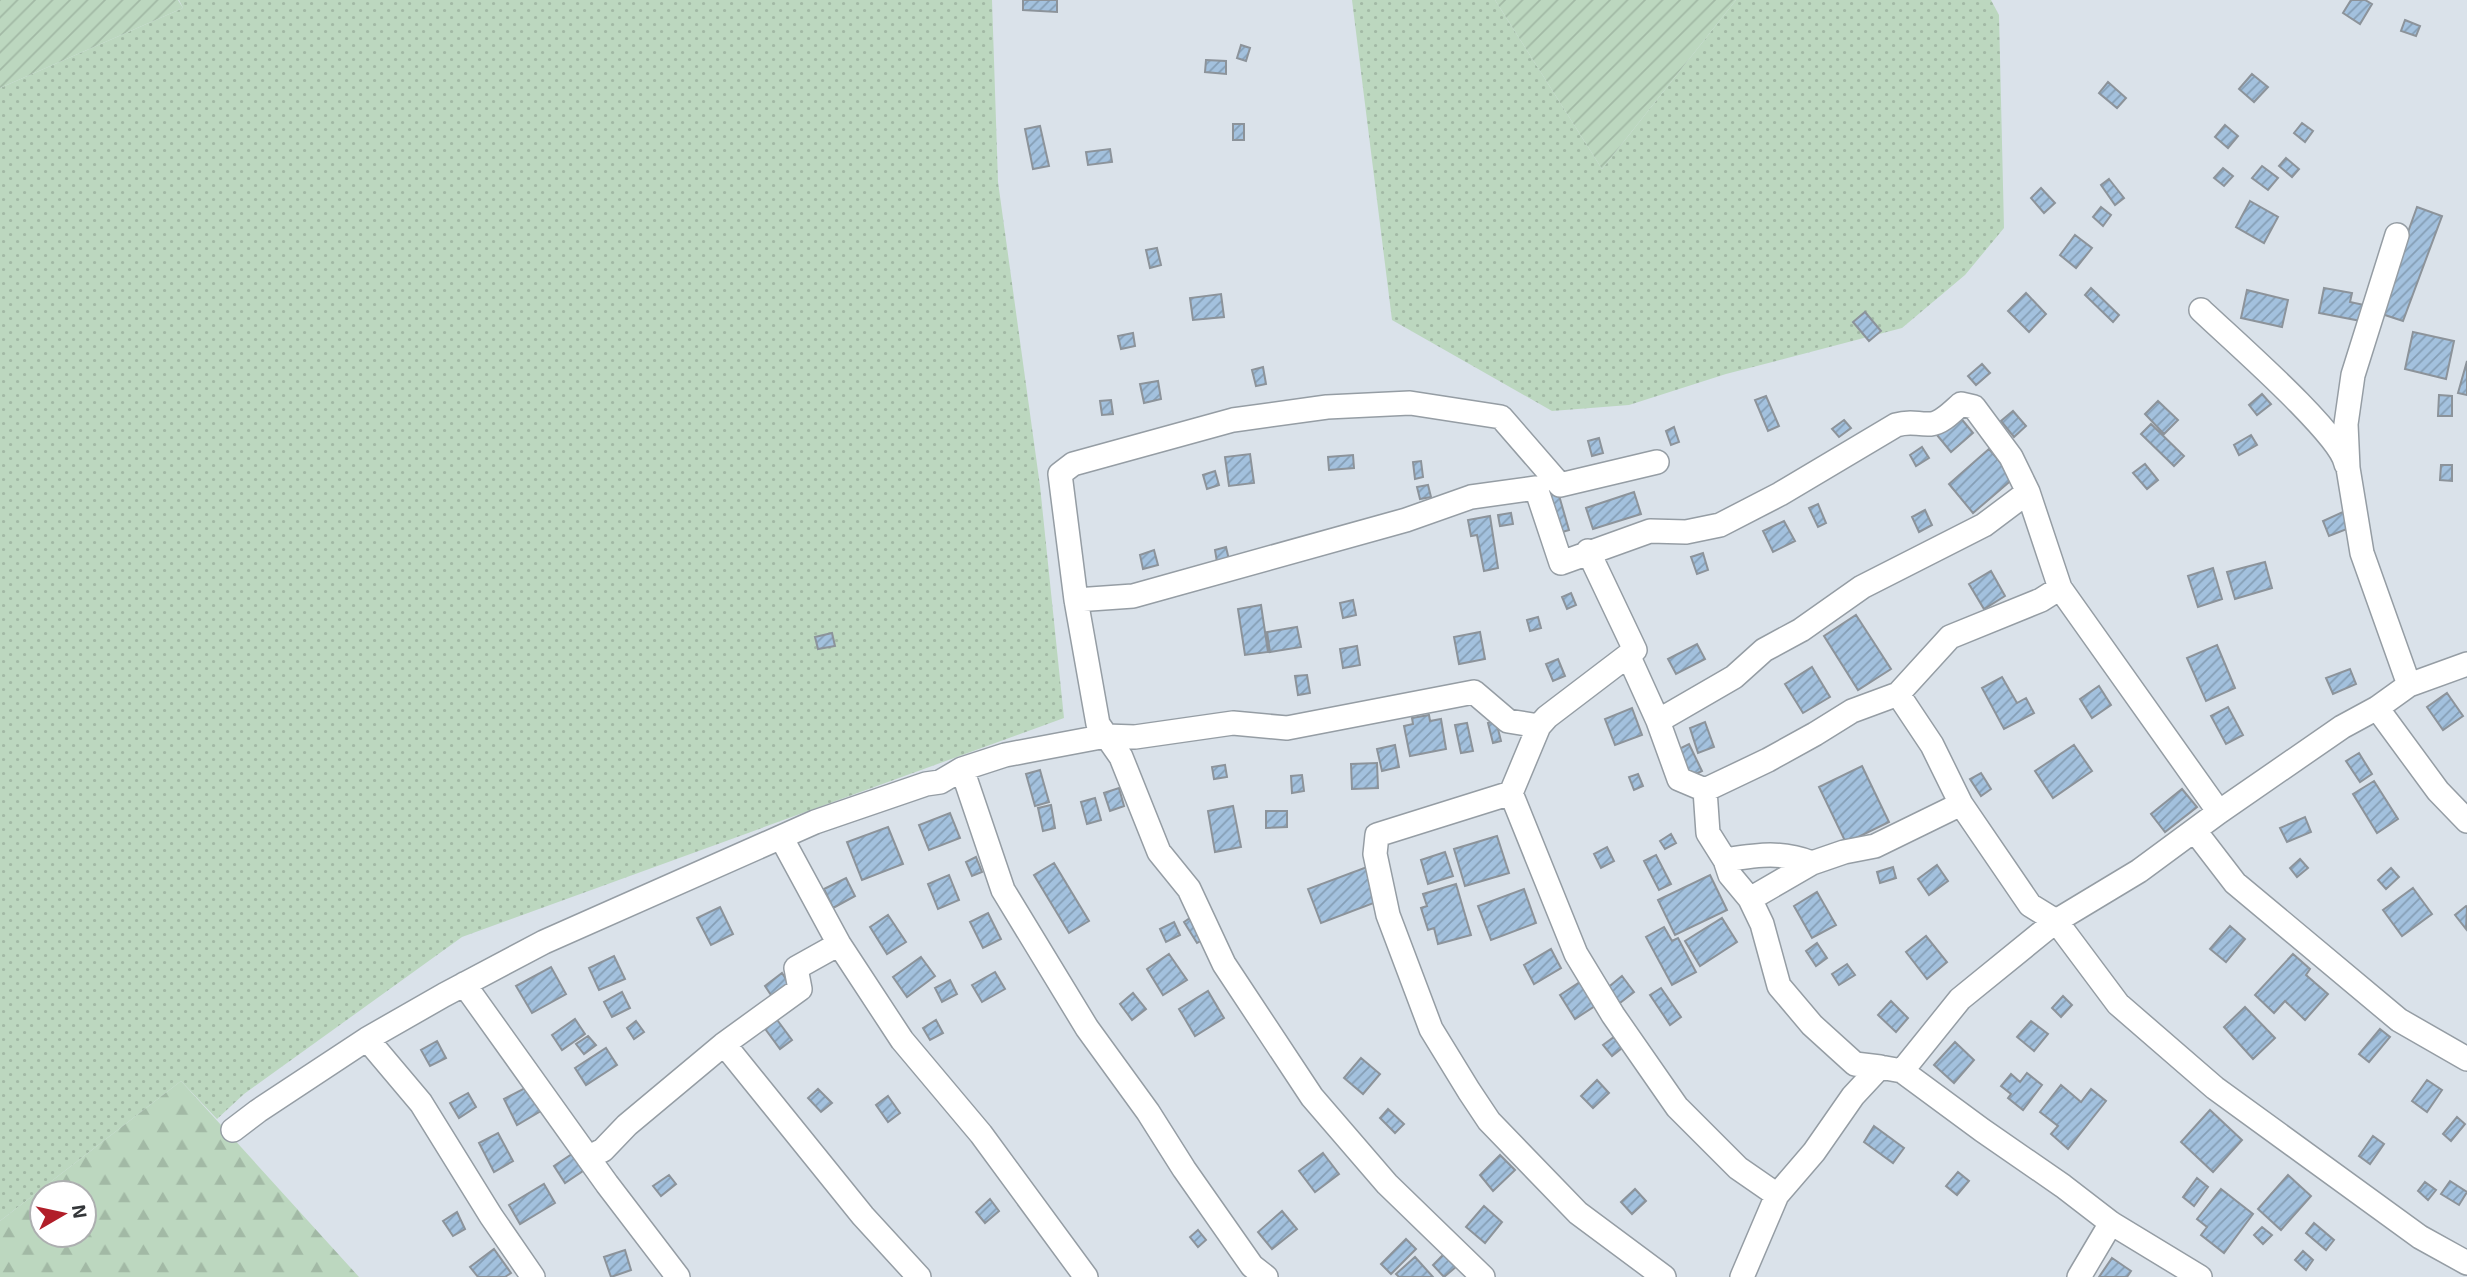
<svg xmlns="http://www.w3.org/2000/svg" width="2467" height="1277" viewBox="0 0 2467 1277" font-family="'Exo 2',sans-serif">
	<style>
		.grass { fill: url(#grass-dots) }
		.forest { fill: url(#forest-firs); fill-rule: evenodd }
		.garden { fill: url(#garden-furrows) }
		.building { fill: url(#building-hatch); stroke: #8c939a; stroke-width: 2 }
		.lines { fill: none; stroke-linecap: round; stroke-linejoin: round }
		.minor-casing { stroke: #959da4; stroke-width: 26 }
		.minor { stroke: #fff; stroke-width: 23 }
	</style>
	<defs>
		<pattern id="grass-dots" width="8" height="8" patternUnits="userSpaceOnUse" patternTransform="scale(1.75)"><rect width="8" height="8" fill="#bcd7bf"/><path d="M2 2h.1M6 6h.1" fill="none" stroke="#a2b9a5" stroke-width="1.8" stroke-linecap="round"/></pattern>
		<pattern id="forest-firs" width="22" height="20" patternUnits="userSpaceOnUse" patternTransform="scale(1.75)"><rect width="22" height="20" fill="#bcd7bf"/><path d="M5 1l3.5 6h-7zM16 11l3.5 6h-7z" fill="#a2b9a5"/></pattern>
		<pattern id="garden-furrows" width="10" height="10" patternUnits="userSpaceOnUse" patternTransform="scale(1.75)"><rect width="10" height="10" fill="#bcd7bf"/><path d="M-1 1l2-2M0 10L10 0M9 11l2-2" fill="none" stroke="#a2b9a5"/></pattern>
		<pattern id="building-hatch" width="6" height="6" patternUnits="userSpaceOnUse" patternTransform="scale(1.75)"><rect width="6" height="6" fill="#a3c1de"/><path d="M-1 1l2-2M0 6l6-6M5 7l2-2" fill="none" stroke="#859eb5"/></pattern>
	</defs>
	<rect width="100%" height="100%" fill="#dae2ea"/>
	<!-- grass -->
	<path class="grass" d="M179,0H992L998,182L1040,486L1064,718L462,937L244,1094L217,1119L181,1081L0,1221V88L183,8Z
		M1352,0H1495L1602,169L1736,0H1991L1999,15L2004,228L1965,275L1902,328L1726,374L1629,405L1552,411L1392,320Z"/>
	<!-- forest -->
	<path class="forest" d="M181,1081L359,1277H0V1221ZM42,1193H84V1235H42Z"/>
	<!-- garden -->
	<path class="garden" d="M0,0H178L183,8L0,88Z
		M1495,0H1736L1602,169Z"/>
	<!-- building -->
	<path class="building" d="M1023,0H1057V12L1023,10Z
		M2351,0H2365L2372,4L2360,24L2343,13Z
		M2405,20L2420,26L2416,36L2401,31Z
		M1241,45L1250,48L1246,61L1237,58Z
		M1206,60L1226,61V74L1205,72Z
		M2252,74L2268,87L2254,102L2239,89Z
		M2108,82L2126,98L2117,108L2099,93Z
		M2302,123L2313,131L2305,142L2294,133Z
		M1233,124H1244V140H1233Z
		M2225,125L2238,136L2228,148L2215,137Z
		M1040,126L1049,166L1033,169L1025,129Z
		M1110,149L1112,162L1088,165L1086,152Z
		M2286,158L2299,169L2292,177L2279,166Z
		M2262,166L2278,178L2268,190L2252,178Z
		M2223,168L2233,176L2224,186L2214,178Z
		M2109,179L2124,198L2115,205L2101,185Z
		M2041,188L2055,203L2044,213L2031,198Z
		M2250,201L2278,217L2264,243L2236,227Z
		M2101,207L2111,215L2103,226L2093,217Z
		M2417,207L2442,216L2403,321L2379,313Z
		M2075,235L2092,248L2076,268L2060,255Z
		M1157,248L1161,265L1150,268L1146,250Z
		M2091,288L2119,315L2113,322L2085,295Z
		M2324,288L2352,293L2350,302L2364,305L2361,321L2319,313Z
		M2247,290L2288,300L2282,327L2241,318Z
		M2026,293L2046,314L2029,332L2008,311Z
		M1221,294L1224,317L1193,320L1190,298Z
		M1865,312L1881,331L1869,341L1853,322Z
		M2413,332L2454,341L2446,379L2405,369Z
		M1133,333L1135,346L1121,349L1118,336Z
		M2467,361V395L2458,393Z
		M1982,364L1990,373L1976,385L1968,376Z
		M1263,367L1266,384L1256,386L1252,370Z
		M1158,381L1161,399L1144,403L1140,384Z
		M2262,394L2271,404L2257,415L2249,405Z
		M2439,395L2452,396V416H2438Z
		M1766,396L1779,426L1768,431L1755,400Z
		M1111,400L1113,414L1102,415L1100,401Z
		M2158,401L2178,420L2164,434L2145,414Z
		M2013,411L2026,426L2014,437L2001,421Z
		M1959,416L1973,433L1951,452L1937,435Z
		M1844,420L1851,428L1839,437L1832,429Z
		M2151,424L2184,456L2174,466L2141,434Z
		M1674,427L1679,442L1671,445L1666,431Z
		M2251,435L2257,445L2239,455L2234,445Z
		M1599,438L1603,453L1592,456L1588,441Z
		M1922,447L1929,458L1916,466L1910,455Z
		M1989,449L2014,478L1973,513L1949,484Z
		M1250,454L1254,483L1229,486L1225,457Z
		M1353,455L1354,468L1329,470L1328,457Z
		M1421,461L1423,477L1415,479L1413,462Z
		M2145,464L2158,480L2147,489L2133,473Z
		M2441,465H2452V481L2440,480Z
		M1215,471L1219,485L1207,489L1203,475Z
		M1428,485L1431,497L1420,499L1417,487Z
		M1558,492L1569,530L1559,533L1549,494Z
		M1634,492L1641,514L1593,529L1586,508Z
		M1818,504L1826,523L1818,527L1809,508Z
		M1925,510L1932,525L1919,532L1912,517Z
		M2345,511L2352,527L2329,536L2323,521Z
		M1511,513L1513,524L1500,526L1498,515Z
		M1490,516L1498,568L1484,571L1477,535L1471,536L1468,520Z
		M1784,521L1795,541L1773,552L1763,531Z
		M1226,547L1229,560L1217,562L1215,550Z
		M1154,550L1158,565L1143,569L1140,555Z
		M1703,553L1708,570L1697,574L1691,557Z
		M2265,562L2272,588L2235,599L2227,572Z
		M2213,568L2222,599L2198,607L2188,576Z
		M1991,571L2005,596L1984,609L1969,584Z
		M1571,593L1576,605L1567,609L1562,597Z
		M1353,600L1356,615L1343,618L1340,603Z
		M1261,605L1268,652L1245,655L1238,609Z
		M1856,615L1891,669L1858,690L1824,636Z
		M1538,617L1541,628L1530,631L1527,620Z
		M1297,627L1301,647L1270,652L1267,632Z
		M1480,632L1485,659L1459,664L1454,637Z
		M832,633L835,646L818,649L815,637Z
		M1697,644L1705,659L1676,674L1668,659Z
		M2217,645L2235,688L2206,701L2187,658Z
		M1357,646L1360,665L1343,668L1340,649Z
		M1558,659L1565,676L1553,681L1546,664Z
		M1812,667L1830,697L1803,713L1785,684Z
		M2350,669L2356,684L2333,694L2326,678Z
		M1307,675L1310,693L1298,695L1295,676Z
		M2002,677L2017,703L2026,698L2034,713L2004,729L1982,688Z
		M2099,686L2111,705L2092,718L2080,699Z
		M2447,693L2463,716L2443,730L2427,707Z
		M2228,707L2243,735L2226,744L2211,716Z
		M1632,708L1642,735L1615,745L1605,719Z
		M1429,715L1430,721L1441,719L1446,749L1410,756L1404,726L1413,724L1412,718Z
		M1496,721L1501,741L1493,743L1488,723Z
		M1705,722L1714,747L1698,753L1690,728Z
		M1467,723L1473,751L1461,753L1455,725Z
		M1689,744L1702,771L1688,778L1675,751Z
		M1395,745L1399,767L1382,771L1377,749Z
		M2074,745L2092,771L2053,798L2035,771Z
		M2359,753L2372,774L2360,782L2346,761Z
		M1377,763L1378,788L1352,789L1351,764Z
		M1225,765L1227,777L1214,779L1212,767Z
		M1862,766L1889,822L1846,843L1819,787Z
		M1040,770L1049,802L1035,806L1026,774Z
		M1981,773L1991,789L1981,796L1970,779Z
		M1638,774L1643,786L1634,790L1629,777Z
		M1302,775L1304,791L1292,793L1291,776Z
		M2374,781L2398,819L2377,833L2353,794Z
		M1119,788L1124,806L1110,811L1104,793Z
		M2182,789L2197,807L2165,832L2151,814Z
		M1095,798L1101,820L1087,824L1081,802Z
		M1051,805L1055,828L1043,831L1038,808Z
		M1233,806L1241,847L1215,852L1208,811Z
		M1266,811H1287V827L1266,828Z
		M950,813L960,838L929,850L919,825Z
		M2305,817L2311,832L2287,842L2280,828Z
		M888,827L903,864L862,880L847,842Z
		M1671,834L1676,843L1665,849L1660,841Z
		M1497,836L1509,873L1465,886L1454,849Z
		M1607,847L1614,861L1601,868L1594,854Z
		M1445,852L1453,876L1428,884L1421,860Z
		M1656,855L1671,884L1659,890L1644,861Z
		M976,857L982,872L972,876L966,862Z
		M2300,859L2308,868L2297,877L2290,868Z
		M1054,863L1089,921L1069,933L1034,875Z
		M1937,865L1948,881L1929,895L1918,879Z
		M1367,867L1379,901L1321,923L1308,889Z
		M1893,867L1896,878L1880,883L1877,872Z
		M2391,868L2399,877L2386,889L2378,880Z
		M949,875L959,900L938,909L928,884Z
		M1710,875L1727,910L1675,935L1658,900Z
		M846,878L855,896L833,908L824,889Z
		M1456,884L1471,935L1438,944L1434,928L1428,930L1421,908L1427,906L1423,894Z
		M2413,888L2432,914L2402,936L2383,910Z
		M1524,889L1536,923L1491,940L1478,906Z
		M1817,892L1836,925L1812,938L1794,906Z
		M2466,906L2467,907L2466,929L2455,915Z
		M720,907L733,934L711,945L697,918Z
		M988,913L1001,939L983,948L970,922Z
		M888,915L906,942L887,954L870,927Z
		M1193,916L1206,938L1197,943L1184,922Z
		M1722,918L1737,942L1700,966L1685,941Z
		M1174,922L1180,935L1166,942L1160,929Z
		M2230,926L2245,939L2226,962L2210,949Z
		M1664,927L1672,941L1678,938L1696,972L1672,985L1646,937Z
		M1926,936L1947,962L1927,979L1906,952Z
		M1817,943L1827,958L1816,966L1806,951Z
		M1551,949L1561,968L1534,984L1524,965Z
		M1169,954L1187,980L1163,995L1147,969Z
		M2293,954L2310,969L2306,975L2328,994L2305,1020L2285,1001L2274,1013L2255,995Z
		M614,956L625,979L599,990L589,968Z
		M921,957L935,976L907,997L893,977Z
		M1847,964L1855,975L1839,985L1832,974Z
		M551,967L566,994L532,1013L516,986Z
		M995,972L1005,989L982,1002L972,985Z
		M782,973L790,985L773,998L765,986Z
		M1622,976L1634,992L1616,1006L1605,990Z
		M950,980L957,994L942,1002L935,988Z
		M1580,982L1595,1006L1575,1019L1560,995Z
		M1661,988L1681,1017L1670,1025L1650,995Z
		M1208,991L1224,1018L1195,1036L1179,1009Z
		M622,992L630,1008L612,1017L604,1002Z
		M1133,993L1146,1009L1132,1020L1120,1004Z
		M2063,996L2072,1005L2061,1017L2052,1008Z
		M1891,1001L1908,1018L1896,1032L1878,1015Z
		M2245,1007L2275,1038L2253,1059L2224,1027Z
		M775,1017L792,1040L780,1049L763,1026Z
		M575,1019L585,1034L562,1050L552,1035Z
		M936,1020L943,1033L930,1040L923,1028Z
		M636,1021L644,1032L634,1039L627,1028Z
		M2031,1021L2048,1034L2034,1051L2017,1037Z
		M2380,1029L2390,1037L2369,1062L2359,1054Z
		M588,1036L596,1045L584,1054L576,1044Z
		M1614,1037L1622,1048L1612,1056L1603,1045Z
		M437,1041L446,1058L430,1066L421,1050Z
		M1955,1042L1974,1060L1954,1083L1934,1065Z
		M606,1048L617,1065L586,1085L575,1068Z
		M1361,1058L1380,1074L1363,1094L1344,1078Z
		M2027,1073L2042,1085L2023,1110L2008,1098L2011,1094L2001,1086L2011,1074L2020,1082Z
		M1597,1080L1609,1093L1593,1108L1581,1096Z
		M2427,1080L2442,1090L2427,1112L2412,1101Z
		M2061,1085L2081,1102L2091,1089L2106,1101L2068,1149L2051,1134L2058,1126L2040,1112Z
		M527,1087L541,1111L517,1125L504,1099Z
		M818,1089L832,1103L821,1112L808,1098Z
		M468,1093L476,1107L459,1118L450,1103Z
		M888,1096L900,1113L888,1122L876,1105Z
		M1388,1109L1404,1124L1395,1133L1380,1118Z
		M2210,1110L2242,1140L2213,1172L2181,1142Z
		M2457,1117L2465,1124L2451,1141L2443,1134Z
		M1874,1126L1904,1148L1893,1163L1864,1142Z
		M498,1133L513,1161L494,1172L479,1143Z
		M2373,1136L2384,1144L2370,1164L2359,1156Z
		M575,1152L586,1169L565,1183L554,1166Z
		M1323,1153L1339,1174L1315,1192L1299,1171Z
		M1500,1155L1515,1170L1493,1191L1480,1175Z
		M1958,1172L1969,1181L1957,1195L1946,1186Z
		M669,1175L676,1184L661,1196L653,1186Z
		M2288,1175L2311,1196L2281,1230L2258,1209Z
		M2197,1178L2208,1187L2194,1206L2183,1197Z
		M2450,1181L2467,1192L2459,1205L2441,1194Z
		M2425,1182L2436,1190L2428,1200L2418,1191Z
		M544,1184L555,1203L520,1224L509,1205Z
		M1635,1189L1646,1201L1632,1214L1621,1202Z
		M2221,1189L2253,1214L2224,1253L2201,1235L2207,1227L2197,1219Z
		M990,1199L999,1211L985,1223L976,1212Z
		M1484,1206L1502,1222L1485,1243L1466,1227Z
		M1282,1211L1297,1229L1272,1249L1258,1232Z
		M457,1212L465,1229L453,1236L443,1221Z
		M2314,1223L2334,1240L2326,1250L2306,1233Z
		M2262,1227L2272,1235L2263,1244L2254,1235Z
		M1198,1230L1206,1240L1198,1247L1190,1237Z
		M1406,1239L1416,1249L1391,1274L1381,1264Z
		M494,1249L511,1273L505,1277H478L470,1267Z
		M625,1250L631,1270L611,1277L604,1257Z
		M2303,1251L2313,1260L2306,1270L2295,1260Z
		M1445,1253L1457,1266L1444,1277L1433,1265Z
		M1415,1257L1433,1277H1399L1396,1274Z
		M2112,1258L2131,1271L2127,1277H2099Z"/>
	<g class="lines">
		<!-- minor casing -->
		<g class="minor-casing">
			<path id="minor" d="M2397,235L2353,375L2346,424L2348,468L2362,553L2409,685
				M2201,310C2229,337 2340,433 2346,464
				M1588,551L1635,650L1547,717L1539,726L1511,793L1576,954L1613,1015L1677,1107L1738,1168L1777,1195
				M1076,600L1133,596L1406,520L1471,497L1536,488L1561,563L1650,531L1686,532L1720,525L1780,494L1896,425C1912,420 1917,425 1931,424C1942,423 1953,411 1961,404L1974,407L2011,457L2028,492L2060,588L2219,812
				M1629,657L1658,721L1679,779L1705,790L1708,833L1725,860L1730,875L1750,899L1762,924L1779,986L1812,1025L1855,1064L1880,1067
				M1898,694L1932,745L1961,804L2030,905L2056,921L2118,1004L2215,1088L2420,1237L2467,1263
				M2377,708L2438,791L2467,821
				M1658,721L1734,677L1764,650L1801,630L1862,587L1984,525L2028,492
				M962,769L1003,890L1087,1028L1148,1112L1184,1169L1252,1266L1266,1277
				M1705,790L1768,760L1815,734L1852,711L1898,694L1950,637L2041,600L2060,588
				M1511,793L1377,835L1375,854L1388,915L1431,1029L1469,1091L1489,1121L1578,1213L1664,1277
				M2195,831L2235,883L2399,1020L2467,1059
				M781,837L839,944L902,1040L981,1134L1086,1277
				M1725,860C1758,855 1781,851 1812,863L1844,852L1875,846L1961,804
				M1750,899L1812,863
				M464,984L607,1184L678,1277
				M367,1039L421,1103L491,1216L533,1277
				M724,1044L863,1216L919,1277
				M1902,1071L1982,1130L2063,1186L2111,1223L2200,1277
				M233,1130L258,1111L367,1039L444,995L544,942L815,822L926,784L940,782L962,769L1005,755L1106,736L1135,737L1233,723L1287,728L1474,692L1508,721L1539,726
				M589,1157L603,1150L627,1125L724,1044L800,989L796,968L839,944
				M1483,1277L1387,1184L1312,1097L1224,964L1189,889L1159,852L1121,757L1098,724L1076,600L1060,474L1073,464L1233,420L1327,407L1410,403L1501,417L1560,485L1657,462
				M1742,1277L1777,1195L1814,1152L1853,1096L1880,1067L1902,1071L1960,999L2056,921L2139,871L2219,812L2342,727L2377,708L2409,685L2467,664
				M2079,1277L2111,1223"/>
		</g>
		<!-- minor -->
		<use href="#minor" class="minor"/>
	</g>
	<!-- north arrow -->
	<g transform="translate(63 1214) rotate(81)"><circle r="33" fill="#ffffff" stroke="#adafb0" stroke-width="2"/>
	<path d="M0-5L12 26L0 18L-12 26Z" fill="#b11e29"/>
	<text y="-10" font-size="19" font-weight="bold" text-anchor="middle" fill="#333639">N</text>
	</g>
</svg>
